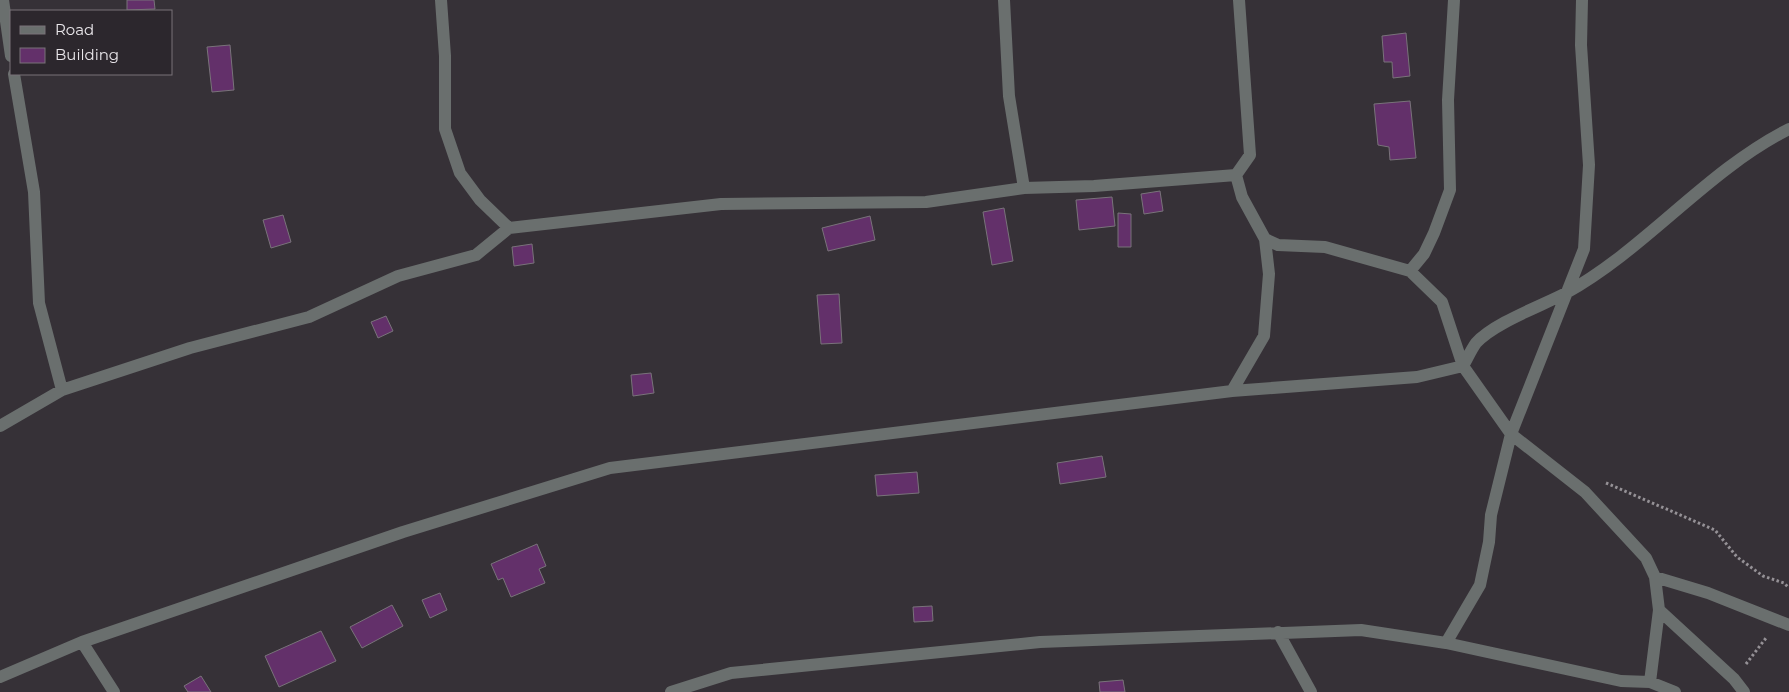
<svg xmlns="http://www.w3.org/2000/svg" width="1789" height="692" viewBox="0 0 1789 692" font-family="Montserrat,sans-serif">
	<style>
		.building { fill: #63306a; stroke: #79737a }
		.lines { fill: none; stroke-linecap: round; stroke-linejoin: round }
		.path { stroke: #959196; stroke-width: 3; stroke-dasharray: 2.5 2.5; stroke-linecap: butt }
		.minor { stroke: #6a6f6e; stroke-width: 12 }
	</style>
	<rect width="100%" height="100%" fill="#363137"/>
	<!-- building -->
	<path class="building" d="M127,0H154L155,9L127,10Z
		M1406,33L1410,76L1393,78L1392,62H1384L1382,36Z
		M230,45L234,90L212,92L207,47Z
		M1410,101L1416,158L1390,160L1389,147L1378,145L1374,104Z
		M1160,191L1163,211L1144,214L1141,194Z
		M1112,197L1115,226L1079,230L1076,200Z
		M1004,208L1013,261L992,265L983,212Z
		M1118,213L1131,214V247H1118Z
		M283,215L291,242L271,248L263,220Z
		M870,216L875,240L828,251L822,228Z
		M532,244L534,263L514,266L512,247Z
		M839,294L842,343L821,344L817,295Z
		M386,316L393,331L378,338L371,322Z
		M651,373L654,393L633,396L631,375Z
		M1102,456L1106,477L1060,484L1057,463Z
		M917,472L919,493L877,496L875,475Z
		M537,544L546,566L539,569L545,583L511,597L503,578L498,580L491,564Z
		M440,593L447,610L430,618L422,600Z
		M392,605L403,626L362,648L350,627Z
		M932,606L933,621L914,622L913,607Z
		M321,631L336,661L279,687L265,656Z
		M201,676L211,692H188L184,686Z
		M1123,680L1125,692H1100L1099,682Z"/>
	<g class="lines">
		<!-- path -->
		<path class="path" d="M1606,483L1715,530L1737,557L1763,576L1784,583L1789,588
			M1746,664L1766,638"/>
		<!-- minor -->
		<path class="minor" d="M3,0L11,56
			M441,0L445,56V129L460,173L480,200L509,228
			M1004,0L1009,96L1024,188
			M14,74L34,192L39,303L62,390
			M1236,175L1242,197L1265,239L1278,245L1325,247L1410,271L1442,302L1463,366L1511,434L1585,492L1646,558L1655,577L1659,610L1650,682
			M1410,271L1424,254L1434,233L1450,190L1448,100L1454,0
			M1232,391L1264,336L1269,274L1265,239
			M0,426L62,390L190,348L309,317L398,276L476,255L509,228L721,204L926,202L1024,188L1094,186L1236,175L1250,155L1239,0
			M1655,577L1708,593L1789,625
			M1659,610L1734,679L1744,692
			M1278,632L1311,692
			M82,642L114,692
			M1446,643L1480,585L1489,542L1491,515L1511,434L1584,249L1589,165L1581,45L1582,0
			M0,677L82,642L403,532L610,468L1232,391L1417,377L1463,366C1467,359 1471,350 1476,343C1494,323 1541,306 1566,293C1647,248 1706,171 1789,129
			M671,692L731,673L1040,642L1361,630L1446,643L1621,681L1650,682L1675,692"/>
	</g>
	<!-- legend -->
	<rect x="10" y="10" width="162" height="65" fill="#2c272d" stroke="#787379"/>
	<rect x="20" y="26" width="25" height="8" fill="#6a6f6e" stroke="#787379"/>
	<text x="55" y="35" font-size="15" fill="#e9e6ea">Road</text>
	<rect x="20" y="48" width="25" height="15" fill="#63306a" stroke="#787379"/>
	<text x="55" y="60" font-size="15" fill="#e9e6ea">Building</text>
</svg>
